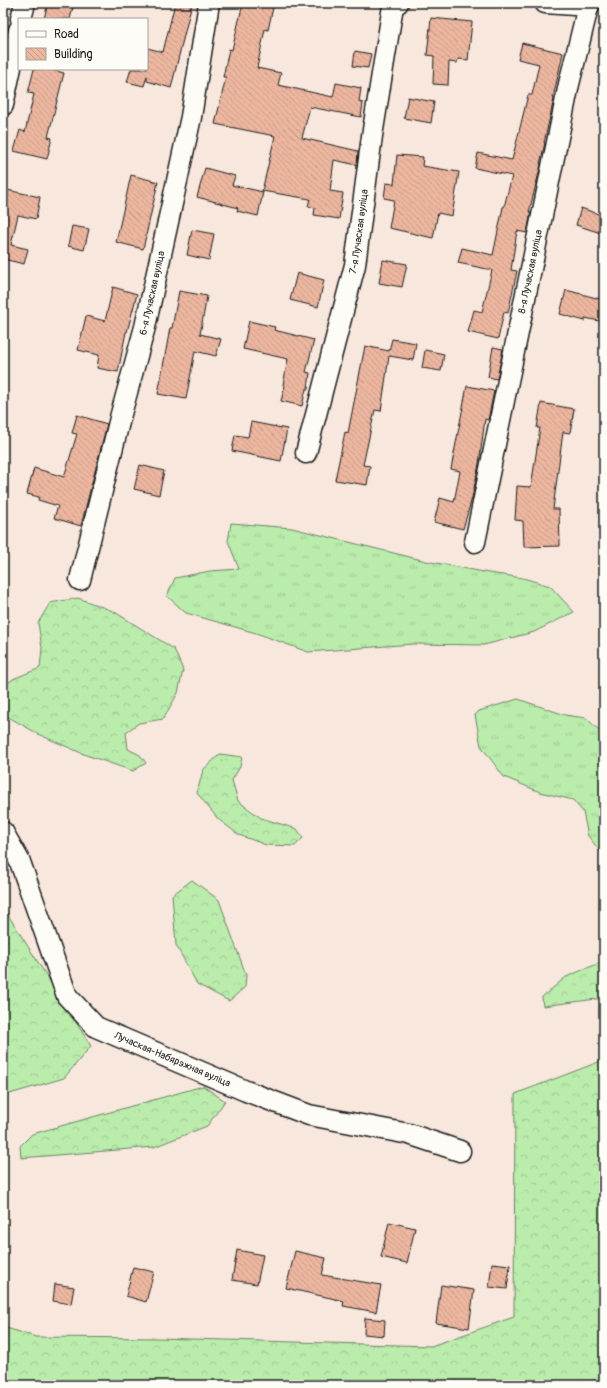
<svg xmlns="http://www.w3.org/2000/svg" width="607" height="1388" viewBox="0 0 607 1388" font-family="Pangolin,sans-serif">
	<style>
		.grass { fill: url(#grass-tufts); stroke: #6b8464 }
		.forest { fill: url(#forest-crowns); stroke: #6b8464 }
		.building { fill: url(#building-back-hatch); stroke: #1c1c1c }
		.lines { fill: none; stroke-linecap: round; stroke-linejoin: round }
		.street-casing { stroke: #1c1c1c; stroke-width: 23 }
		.street { stroke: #fdfcf7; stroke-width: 20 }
		.labels { text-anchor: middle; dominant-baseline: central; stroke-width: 3.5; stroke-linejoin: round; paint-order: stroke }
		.street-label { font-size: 10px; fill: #1c1c1c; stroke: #fdfcf7 }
	</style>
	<defs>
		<pattern id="grass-tufts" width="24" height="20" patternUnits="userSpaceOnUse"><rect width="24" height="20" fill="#baecac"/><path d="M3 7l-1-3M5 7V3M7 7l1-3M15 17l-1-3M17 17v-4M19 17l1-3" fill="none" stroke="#9fca93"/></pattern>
		<pattern id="forest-crowns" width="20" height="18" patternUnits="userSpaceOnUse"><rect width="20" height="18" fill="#baecac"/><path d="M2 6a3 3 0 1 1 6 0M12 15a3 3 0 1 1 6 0" fill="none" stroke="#9fca93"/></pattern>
		<pattern id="building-back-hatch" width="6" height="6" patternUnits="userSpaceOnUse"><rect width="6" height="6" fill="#ecb69f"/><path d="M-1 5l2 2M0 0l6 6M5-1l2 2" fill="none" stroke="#ca9c88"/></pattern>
	</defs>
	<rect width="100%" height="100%" fill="#f8e7dd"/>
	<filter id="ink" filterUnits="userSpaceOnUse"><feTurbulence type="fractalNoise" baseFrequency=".025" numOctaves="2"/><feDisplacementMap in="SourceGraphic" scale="8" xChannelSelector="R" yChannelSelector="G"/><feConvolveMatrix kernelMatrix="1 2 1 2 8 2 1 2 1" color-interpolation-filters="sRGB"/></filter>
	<g filter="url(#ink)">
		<!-- grass -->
		<path class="grass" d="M231,523L292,528L426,561L489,573L523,578L550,586L574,612L534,632L484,645L413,644L308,652L256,633L186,613L167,596L175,578L210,571L239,569L228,541Z
			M518,699L565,715L586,718L604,735V856L588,836L583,812L573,800L540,792L504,777L481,746L475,715L479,711Z"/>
		<!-- forest -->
		<path class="forest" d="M78,598L113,611L174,649L183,670L178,693L163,719L139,723L126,732L128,749L140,755L146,763L133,771L86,755L40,735L3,714V687L13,679L40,668L42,648L38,623L50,603Z
			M220,754L242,757L240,767L232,780L238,801L261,818L297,829L303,838L295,846L266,845L239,835L218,819L197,793L203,770Z
			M192,880L219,900L246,975L245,987L229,1001L197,984L176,945L172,895Z
			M3,907L91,1046L64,1078L3,1096Z
			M604,961V998L543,1006L542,997L566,977Z
			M604,1060V1380L548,1382L525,1385H29L3,1379V1327L36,1337L157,1338L431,1346L514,1317L515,1094Z
			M203,1086L225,1101L207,1126L154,1147L21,1158L20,1146L32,1134Z"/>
		<!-- building -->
		<path class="building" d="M48,3H74L70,19H44Z
			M175,3H192L171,88L147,81V76L144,86L127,82L131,69H147V48L163,52Z
			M243,3H274L268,30L265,29L257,68L281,73L278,85L333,97L336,83L361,88L359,102L363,103L361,117L310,107L302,138L358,151L357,165L334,160L330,191L343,193L339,219L314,215L315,208L308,206L310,199L262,191L275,136L215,124L226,77H223L229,49L232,50Z
			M431,18L472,22L468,60L458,59L457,63L449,62L448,85L433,84L434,56L427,55Z
			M522,43L563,53L553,98L554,99L544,143H545L540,164L541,165L529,212H531L527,233L517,231L511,270L517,271L508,313L504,312L498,339L468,332L474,310L482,312L492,270L458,263L462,248L493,255L503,207H504L512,176L475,168L478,153L512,160L528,95H532L539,64L518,59Z
			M355,51L371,54L368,68L353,66Z
			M34,69H49L64,73L48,137L52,138L47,159L14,151L20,130L25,132L34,94L28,93Z
			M408,97L434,102L431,123L404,118Z
			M397,155L423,157L422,166L459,172L452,216L438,213L433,238L389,228L394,200L384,198L386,183L394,184Z
			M205,168L235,176L232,185L263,192L258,216L237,211L238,208L197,197Z
			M131,175L158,182L143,249L116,242Z
			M7,190L40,197L36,219L18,215L11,245L28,249L24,264L3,259V208Z
			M581,208L604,216V234L576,225Z
			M72,226L89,229L84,250L68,246Z
			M192,230L214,234L209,260L187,255Z
			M383,260L407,264L402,287L379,283Z
			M297,273L324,280L318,307L290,300Z
			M113,287L137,294L127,332H126L118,372L97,368L99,355L78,350L86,316L105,321Z
			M566,290L604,300V322L585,318V321L560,314Z
			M179,291L207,296L200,334L221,339L216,356L195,351L186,399L158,394L170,328H172Z
			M249,321L275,327L274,330L314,340L306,372L310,373L308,389H306L302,406L281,401L285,385H283L288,359L243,349Z
			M392,339L416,343L413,360L389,356L381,411L375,410L363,465L370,466L367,485L335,480L345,432L348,433L365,346L389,351Z
			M493,347L503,349L497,379L488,377Z
			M425,350L444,354L441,371L422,368Z
			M467,386L494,391L488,420L485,419L479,464L472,498L463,529L434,522L440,498L454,502L460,471L451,469Z
			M541,403L574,409L570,433L563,432L553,509H559L560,546L524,547L523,521L515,520L517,486L531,487L540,428H537Z
			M77,415L107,424L81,526L54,518L58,506L38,500L39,497L27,494L34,468L64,477L77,434L72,433Z
			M251,422L287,429L281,461L232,451L235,435L248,437Z
			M140,465L164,471L159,495L134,489Z
			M389,1222L415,1228L407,1263L381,1257Z
			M237,1250L263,1255L257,1284L232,1280Z
			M295,1251L326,1258L322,1275L381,1285L376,1312L343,1306L344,1301L286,1288Z
			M492,1263L510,1265L507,1289L489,1287Z
			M133,1267L154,1272L146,1302L126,1296Z
			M55,1284L74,1287L71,1304L53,1301Z
			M441,1285L474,1290L469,1328L436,1323Z
			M365,1318L385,1320L384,1336L364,1334Z"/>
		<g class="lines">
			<!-- street casing -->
			<g class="street-casing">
				<g id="street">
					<path d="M545,3L589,6"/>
					<path d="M21,19L25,3"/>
					<path d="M3,105L19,30"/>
					<path id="s1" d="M306,453L355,265L372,136L393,6L398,3"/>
					<path id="s2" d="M475,542L569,84L589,3"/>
					<path id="s3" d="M80,580L121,414L145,327L191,117L209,3"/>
					<path id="s4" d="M3,832L20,862L67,996L96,1027L246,1091L309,1115L409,1134L460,1151"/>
				</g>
			</g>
			<!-- street -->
			<use href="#street" class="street"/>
		</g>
	</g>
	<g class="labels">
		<!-- street labels -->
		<g class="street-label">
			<text stroke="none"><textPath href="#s1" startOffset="228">7-я Лучаская вуліца</textPath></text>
			<text stroke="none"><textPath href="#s2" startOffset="276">8-я Лучаская вуліца</textPath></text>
			<text stroke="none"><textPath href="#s3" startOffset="296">6-я Лучаская вуліца</textPath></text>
			<text stroke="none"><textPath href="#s4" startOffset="302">Лучаская-Набярэжная вуліца</textPath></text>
		</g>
	</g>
	<!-- margin -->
	<rect width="607" height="1388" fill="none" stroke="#fdfcf7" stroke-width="16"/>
	<rect x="8" y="8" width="591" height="1372" fill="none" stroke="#1c1c1c" stroke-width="1.5" filter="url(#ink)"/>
	<!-- legend -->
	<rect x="18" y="18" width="130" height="52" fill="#fdfcf7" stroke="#a3a29f"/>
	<rect x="26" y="31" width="20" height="6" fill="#fdfcf7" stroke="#a3a29f"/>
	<text x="54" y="38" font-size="12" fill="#1c1c1c">Road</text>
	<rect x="26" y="48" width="20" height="12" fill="url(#building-back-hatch)" stroke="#a3a29f"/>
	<text x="54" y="58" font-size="12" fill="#1c1c1c">Building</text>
</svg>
